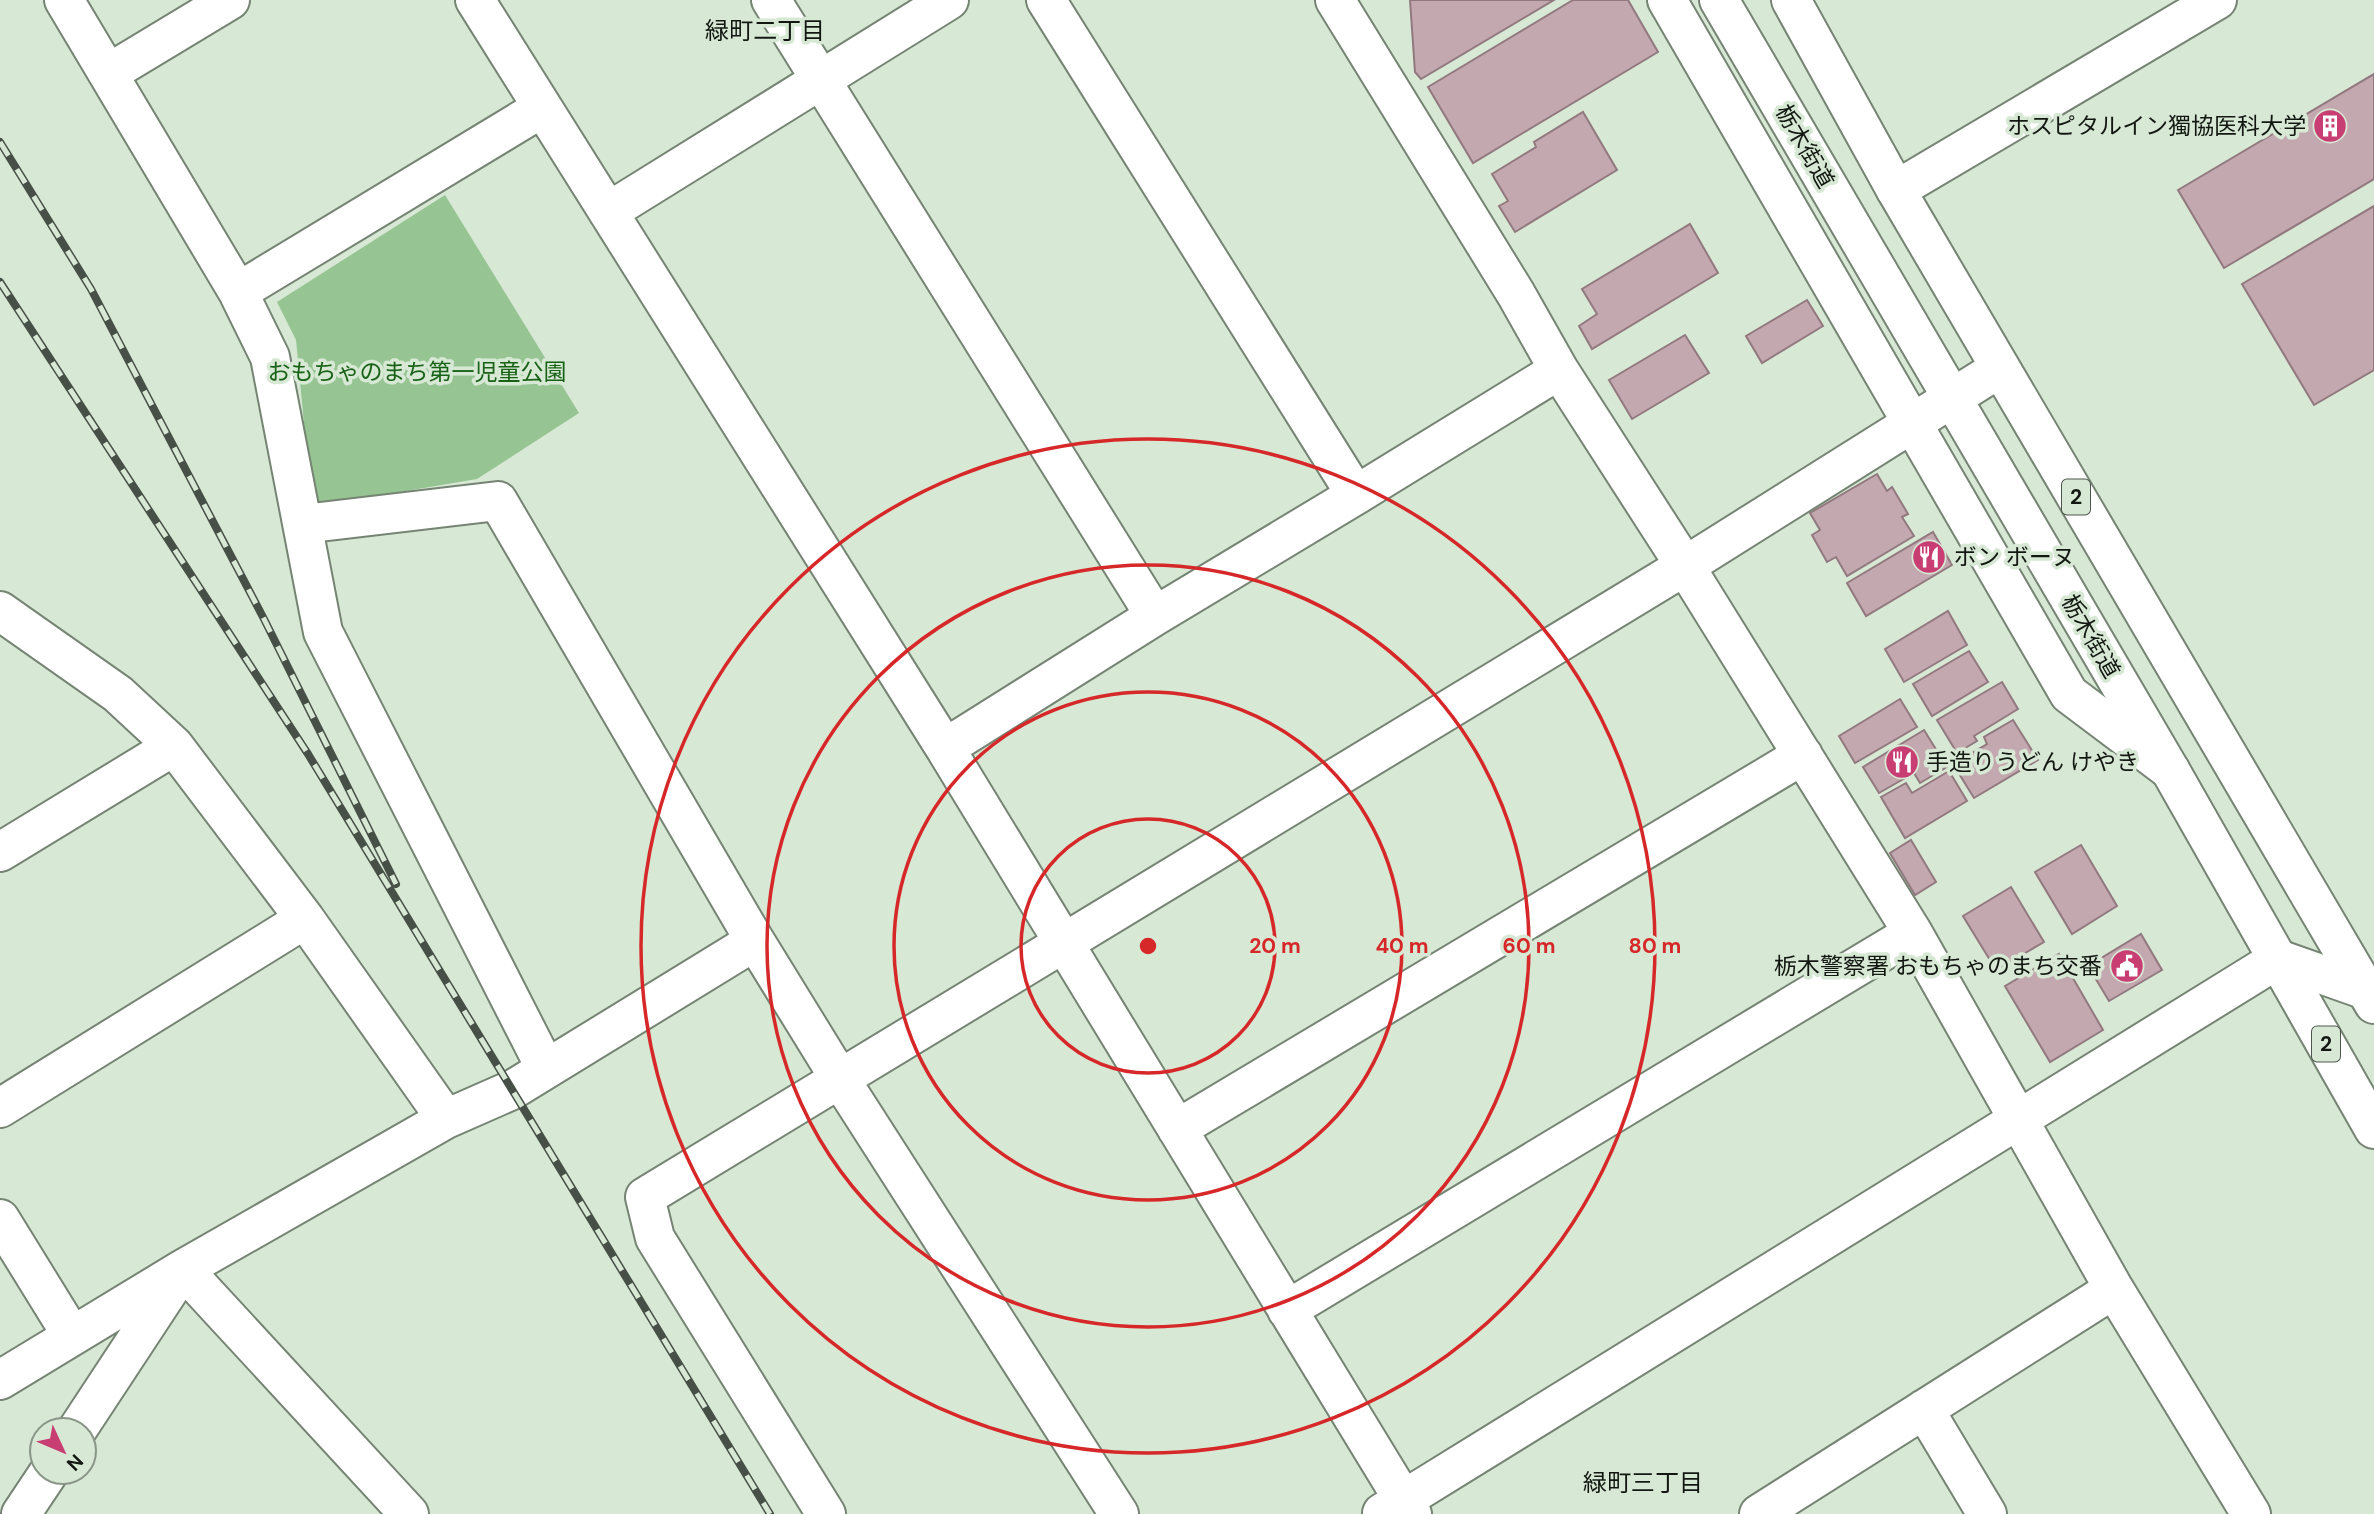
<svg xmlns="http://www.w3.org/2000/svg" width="2374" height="1514" viewBox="0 0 2374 1514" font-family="'DM Sans','Noto Sans JP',sans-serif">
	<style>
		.green { fill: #96c492 }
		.building { fill: #c3a9af; stroke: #92797f; stroke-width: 2 }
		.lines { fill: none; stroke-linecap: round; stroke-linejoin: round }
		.minor-casing { stroke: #758473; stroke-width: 42 }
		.major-casing { stroke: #758473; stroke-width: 42 }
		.minor { stroke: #fff; stroke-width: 38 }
		.major { stroke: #fff; stroke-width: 38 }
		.rail-casing { stroke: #475046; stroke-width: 8 }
		.rail { stroke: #d7e8d5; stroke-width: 5; stroke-dasharray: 16; stroke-linecap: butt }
		.ring { fill: none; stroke: #d62828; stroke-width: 3.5 }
		.labels { text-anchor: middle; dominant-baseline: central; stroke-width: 7; stroke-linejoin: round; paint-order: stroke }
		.shield { fill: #d7e8d5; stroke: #4d564c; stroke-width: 2 }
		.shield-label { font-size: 21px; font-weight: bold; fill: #121811 }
		.poi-label { font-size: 23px; fill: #121811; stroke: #d7e8d5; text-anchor: end }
		.street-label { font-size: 23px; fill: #121811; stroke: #d7e8d5 }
		.park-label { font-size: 23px; fill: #186216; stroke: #d7e8d5 }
		.neighbourhood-label { font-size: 24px; fill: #121811; stroke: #d7e8d5 }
		.centre { fill: #d62828; stroke: #d7e8d5; stroke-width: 3.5 }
		.ring-label { font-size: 21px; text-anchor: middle; font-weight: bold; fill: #d62828; stroke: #d7e8d5; stroke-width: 7; stroke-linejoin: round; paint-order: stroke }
	</style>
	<rect width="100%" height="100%" fill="#d7e8d5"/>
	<!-- green -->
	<path class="green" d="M445,195L579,413L477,479L312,507L296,340L277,302Z"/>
	<!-- building -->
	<path class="building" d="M1410,0H1554L1421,79L1415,72Z
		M1573,0H1628L1658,52L1473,163L1428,87Z
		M2374,74V179L2224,268L2178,190Z
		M1583,112L1617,170L1515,232L1499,206L1508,201L1492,174L1536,147L1534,142Z
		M2374,206V370L2314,405L2242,284Z
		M1690,224L1718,273L1592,349L1579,326L1597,314L1582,289Z
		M1807,300L1823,326L1762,363L1746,336Z
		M1685,335L1709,373L1632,419L1609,380Z
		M1877,474L1887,491L1892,487L1908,514L1902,517L1914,536L1847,576L1836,557L1827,562L1812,535L1820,530L1810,513Z
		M1933,532L1952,565L1866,616L1847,583Z
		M1948,611L1967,645L1904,682L1885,649Z
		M1969,651L1988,682L1932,716L1913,684Z
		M2002,682L2018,709L1974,736L1977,741L1957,753L1937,720Z
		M1900,699L1917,727L1855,763L1839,736Z
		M2013,720L2038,760L1974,798L1953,764L1987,744L1984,737Z
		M1924,730L1947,767L1920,783L1914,773L1879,793L1863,767Z
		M1949,771L1967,801L1905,838L1881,797L1906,783L1912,793Z
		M1911,840L1936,882L1915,895L1890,853Z
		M2081,845L2117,906L2072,934L2035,872Z
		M2011,887L2044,942L1996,970L1963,916Z
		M2141,934L2162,970L2109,1001L2088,966Z
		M2059,954L2103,1030L2050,1062L2005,986Z"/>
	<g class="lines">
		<!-- minor casing -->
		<g class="minor-casing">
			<path id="minor" d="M64,0L238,292L270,357L323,632L546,1069
				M475,0L945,748L1412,1514
				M771,0L1155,616
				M1046,0L1356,495L1559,370
				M1335,0L1516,294L1559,370L1685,566L1913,933L2114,1289L2251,1514
				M1667,0L2069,694L2170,770
				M109,73L230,0
				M1896,190L2217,0
				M608,212L949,0
				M238,292L542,108
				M303,524L498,501L755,941
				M0,611L118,694L174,746L305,919L446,1119
				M945,748L1155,616L1356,495
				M0,852L174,746
				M0,1108L305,919
				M1177,1129L1803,755
				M0,1219L71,1334
				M1287,1310L1913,933
				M0,1380L183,1269L446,1119L512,1090L755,941L840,1079L1119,1514
				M1924,1409L1987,1514
				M77,1430L183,1269L409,1514
				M1382,1513L2278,959L2366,990
				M21,1514L49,1472
				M826,1514L655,1238L645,1197L1685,566L2000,368
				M1759,1514L2114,1289"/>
		</g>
		<!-- major casing -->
		<g class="major-casing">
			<path id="major" d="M1719,0L2170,770L2374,1129
				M1791,0L1896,190L2374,1004"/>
		</g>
		<!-- minor -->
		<use href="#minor" class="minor"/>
		<!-- major -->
		<use href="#major" class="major"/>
		<!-- rail casing -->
		<g class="rail-casing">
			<path id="rail" d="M0,142L91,289L264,619L396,884
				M0,282L308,754L770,1514"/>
		</g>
		<!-- rail -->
		<use href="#rail" class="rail"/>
	</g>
	<!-- distance rings -->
	<g class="ring">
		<circle cx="1148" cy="946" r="127"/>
		<circle cx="1148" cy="946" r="254"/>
		<circle cx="1148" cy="946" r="381"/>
		<circle cx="1148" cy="946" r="507"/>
	</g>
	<!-- icons -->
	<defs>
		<g id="building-disc" transform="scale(1.75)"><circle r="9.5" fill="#c83d72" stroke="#d7e8d5"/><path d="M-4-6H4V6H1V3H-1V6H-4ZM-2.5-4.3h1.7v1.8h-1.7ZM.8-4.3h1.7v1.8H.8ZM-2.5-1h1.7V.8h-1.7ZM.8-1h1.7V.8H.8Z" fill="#fff"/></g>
		<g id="restaurant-disc" transform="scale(1.75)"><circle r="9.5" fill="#c83d72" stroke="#d7e8d5"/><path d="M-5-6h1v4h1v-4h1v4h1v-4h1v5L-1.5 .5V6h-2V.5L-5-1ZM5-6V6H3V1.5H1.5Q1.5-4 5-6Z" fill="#fff"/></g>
		<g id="civic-disc" transform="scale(1.75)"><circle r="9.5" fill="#c83d72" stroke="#d7e8d5"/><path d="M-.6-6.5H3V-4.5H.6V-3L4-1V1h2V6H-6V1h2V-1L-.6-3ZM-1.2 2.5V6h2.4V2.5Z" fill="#fff"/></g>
	</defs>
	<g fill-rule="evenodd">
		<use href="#building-disc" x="2330" y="126"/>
		<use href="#restaurant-disc" x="1929" y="557"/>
		<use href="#restaurant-disc" x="1902" y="762"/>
		<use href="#civic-disc" x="2127" y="966"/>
	</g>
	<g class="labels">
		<!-- shield labels -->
		<g class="shield">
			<rect x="2062" y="479.5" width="28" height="35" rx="5"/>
			<rect x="2312" y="1026.5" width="28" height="35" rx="5"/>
		</g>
		<g class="shield-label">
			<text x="2076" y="497">2</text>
			<text x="2326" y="1044">2</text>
		</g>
		<!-- poi labels -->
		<g class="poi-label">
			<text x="2306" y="126">ホスピタルイン獨協医科大学</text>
			<text x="1954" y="557" text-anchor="start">ボン ボーヌ</text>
			<text x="1926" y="762" text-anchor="start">手造りうどん けやき</text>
			<text x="2102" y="966">栃木警察署 おもちゃのまち交番</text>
		</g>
		<!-- street labels -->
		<g class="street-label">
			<text transform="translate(1805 146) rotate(60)">栃木街道</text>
			<text transform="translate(2091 636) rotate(60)">栃木街道</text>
		</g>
		<!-- park labels -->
		<g class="park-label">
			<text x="417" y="372">おもちゃのまち第一児童公園</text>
		</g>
		<!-- neighbourhood labels -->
		<g class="neighbourhood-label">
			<text x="765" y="30">緑町二丁目</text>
			<text x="1643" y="1482">緑町三丁目</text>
		</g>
	</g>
	<circle cx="1148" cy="946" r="10" class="centre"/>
	<g class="ring-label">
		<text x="1275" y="953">20 m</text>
		<text x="1402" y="953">40 m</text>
		<text x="1529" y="953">60 m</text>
		<text x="1655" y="953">80 m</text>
	</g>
	<!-- north arrow -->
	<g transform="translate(63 1451) rotate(134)"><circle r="33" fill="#d7e8d5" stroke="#889587" stroke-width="2"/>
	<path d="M0-5L12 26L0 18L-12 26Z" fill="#c83d72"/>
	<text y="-10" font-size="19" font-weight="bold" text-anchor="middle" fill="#121811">N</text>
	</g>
</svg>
